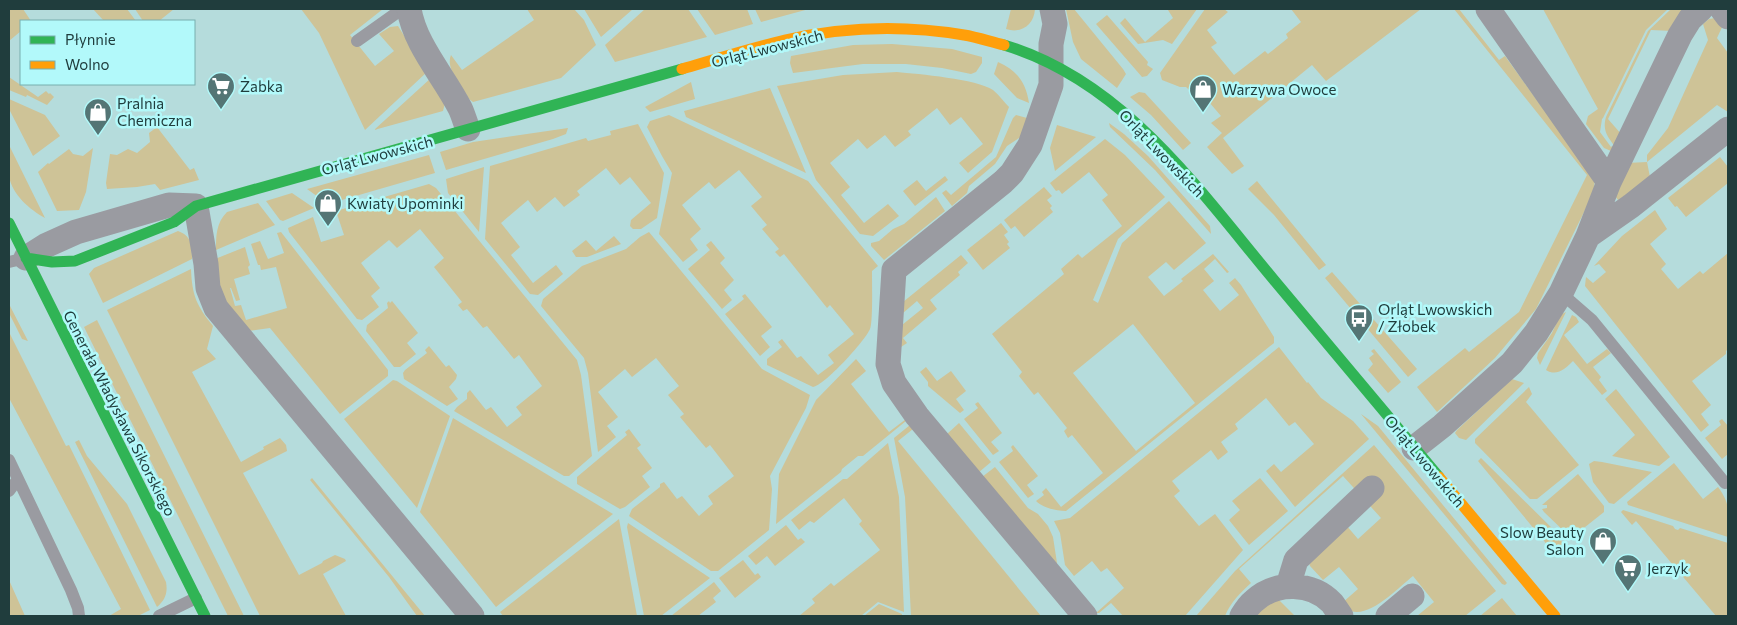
<svg xmlns="http://www.w3.org/2000/svg" width="1737" height="625" viewBox="0 0 1737 625" font-family="Commissioner,sans-serif">
	<style>
		.green { fill: #cec397; fill-rule: evenodd }
		.lines { fill: none; stroke-linecap: round; stroke-linejoin: round }
		.lane { stroke: #9a9ba1; stroke-width: 12 }
		.street { stroke: #9a9ba1; stroke-width: 25 }
		.fast { stroke: #30b455; stroke-width: 11 }
		.slow { stroke: #ff9f0a; stroke-width: 11 }
		.labels { text-anchor: middle; dominant-baseline: central; stroke-width: 5; stroke-linejoin: round; paint-order: stroke }
		.street-label { font-size: 15px; fill: #203d3d; stroke: #b2f9fa }
		.poi-label { font-size: 15px; fill: #203d3d; stroke: #b2f9fa; text-anchor: start }
	</style>
	<rect width="100%" height="100%" fill="#b5dcdc"/>
	<!-- green -->
	<path class="green" d="M9,9H23L31,21H21V31L9,41Z
		M93,9H127L136,21H104Z
		M135,9H174L159,21H143Z
		M301,9H383L350,35L375,66L394,51L379,34L390,27L398,26L427,72L365,130L319,33Z
		M527,9H574L584,20L596,45L561,78L473,102L469,99C462,87 445,69 451,55L462,70L534,20Z
		M584,9H633L601,37Z
		M645,9H688L707,37L615,62L605,45Z
		M697,9H747L753,24L715,35Z
		M755,9H809L761,22Z
		M1011,9H1035C1034,25 1021,34 1006,29Z
		M1066,9H1074L1123,69L1126,74L1117,88L1081,59L1073,42Z
		M1170,9H1197L1172,44L1163,40L1138,44L1120,23L1125,18L1145,42L1173,18L1168,10Z
		M1205,9H1224L1228,12L1207,30L1217,43L1211,47L1234,75L1265,51L1268,54L1288,38L1286,34L1301,22L1291,9H1421L1326,81L1312,65L1223,138L1244,166L1232,174L1207,147L1222,133L1211,123L1221,116L1203,95L1198,98L1186,87H1180L1162,80L1160,73Z
		M1454,9H1459L1499,60L1505,56L1595,180L1593,194L1536,309L1495,358L1437,412L1417,387L1465,348L1469,352L1519,312L1587,175Z
		M1543,9H1668L1646,30L1603,118L1602,119L1600,132L1611,147L1612,146L1615,149L1611,151L1604,148L1586,124L1588,116L1598,109Z
		M1671,9H1684L1672,31L1651,30L1608,119L1622,135L1616,148C1608,137 1602,131 1606,117L1648,31Z
		M1107,15L1148,62L1147,65L1153,69L1147,76L1142,77L1096,24Z
		M1715,18L1725,21L1717,38L1728,53V112L1717,105L1647,162L1651,182L1618,200L1615,196L1627,163L1647,162V155L1668,128L1708,40L1703,24L1709,19Z
		M892,44L952,49L982,57V63L976,72L971,74L942,68L906,64H863L793,73L790,63L791,56L853,45Z
		M998,62C1017,70 1026,83 1029,103L1017,98L994,74Z
		M897,72C918,74 977,79 993,90C999,95 1004,102 1009,107L992,152L968,173L959,163L983,144L961,117L950,125L937,108L908,131L911,135L895,147L885,135L867,149L858,139L830,163L850,187L841,195L864,223L888,204L899,216L873,236L860,234L816,180L777,86L843,75Z
		M9,77L38,97L46,91L49,94L50,93L54,97L47,105L27,95L26,97L9,90Z
		M431,78L445,103L443,111L374,130Z
		M691,82L695,99L650,112L645,107Z
		M770,88L806,173L686,117L684,111Z
		M1139,92L1145,93L1191,143L1183,150L1151,115L1130,97Z
		M9,99L45,115L60,136L33,156L9,109Z
		M669,115L808,181L878,266L872,271C872,282 873,322 870,329C865,341 824,386 813,387L767,365V359L782,347L778,342L782,339L797,358L801,356L818,375L834,363L828,355L854,334L830,305L827,308L784,254L780,257L775,252L779,249L762,229L767,225L751,206L762,197L739,170L715,189L709,182L682,205L701,229L690,239L698,250L683,262L659,234L672,173L662,156L647,127L650,121Z
		M1016,115L1027,118L1022,136L1007,146L995,164L969,186L967,193L952,206L942,193L946,190L951,195L996,157L1013,118Z
		M1109,123L1124,134L1148,156L1210,226L1211,234L1155,170L1110,127Z
		M638,124L664,173L657,218L641,229H633L630,226L631,220L651,203L630,177L620,185L606,168L577,191L580,195L564,207L555,197L537,212L528,200L501,223L520,247L511,255L533,283L556,265L563,274L538,295L530,294L485,239L490,166L586,138L588,141L611,135L610,131Z
		M1057,125L1096,137L1055,171L1050,148Z
		M157,127L190,170L194,168L199,180L160,190L155,184L137,187L107,189L106,183L110,154L117,155L128,149L137,153L150,142L149,133Z
		M568,128L566,134L553,139L446,170L440,152L473,142Z
		M1105,139L1125,155L1165,197L1118,239L1093,300L1098,303L1122,243L1169,201L1206,243L1174,270L1166,262L1148,277L1164,296L1183,281L1181,279L1213,254L1229,272L1227,273L1215,259L1204,269L1214,281L1203,290L1220,311L1239,295L1229,283L1235,278L1241,285L1274,337V343L1066,511C1057,511 1043,508 1036,501L1044,495L1042,492L1046,488L1061,507L1103,473L1072,435L1068,438L1064,431L1067,428L1038,392L1034,395L1019,376L1022,372L992,334L1064,274L1061,269L1078,254L1082,258L1122,226L1102,200L1108,195L1089,172L1062,194L1059,190L1056,191L1050,183ZM1133,324L1195,403L1136,451L1073,373Z
		M9,145L45,218C29,209 13,195 9,177C7,167 9,155 9,145Z
		M93,148L86,192L79,210L57,211L38,172L48,163L49,164L69,149L73,154L83,156Z
		M429,155L435,173L328,204L307,189Z
		M1720,157L1728,167V183L1686,217L1677,206L1675,207L1668,198Z
		M484,167L479,232L448,193L446,179Z
		M945,176L948,180L915,206L903,191L917,180L926,191Z
		M1257,181L1326,265L1319,270L1274,215L1248,189Z
		M429,184L436,188L577,360L581,375L592,456L569,476H564L454,411L457,407L467,399V393L470,390L486,410L491,407L507,427L522,415L516,407L542,386L519,355L514,359L487,326L483,328L467,309L463,311L458,305L462,302L434,267L444,258L420,229L397,248L389,240L361,263L380,288L371,296L379,307L362,320L357,319L289,232L288,228L313,217L321,242L344,235L336,211Z
		M1044,187L1052,196L1047,200L1052,206L1050,208L1053,212L1024,237L1015,226L1011,229L1004,220Z
		M292,193L314,208L283,221L280,220L266,201Z
		M936,197L945,211L884,260L871,246V243L879,241L893,229L904,224Z
		M258,203L275,225L216,250C216,236 216,223 227,212Z
		M1655,210L1667,229L1650,244L1666,264L1661,269L1678,289L1700,271L1703,274L1728,253V349L1726,351V354L1692,381L1711,405L1701,414L1709,425L1701,432L1585,286L1586,277L1593,283L1606,272L1599,264L1594,266L1622,236Z
		M1001,223L1008,232L1004,235L1009,242L1007,244L1010,248L983,270L967,250Z
		M178,231C192,236 192,246 192,259L103,303L89,274L94,268Z
		M281,232L388,370V376L340,414L270,328L248,331L221,298L215,259L245,247L250,265L248,267L250,274L234,279L240,300L236,301L231,288H230L235,306L241,305L246,320L287,308L276,267L261,270L260,265H258L251,244L260,241L268,259L284,253L277,233Z
		M649,232L762,369L810,395L806,408L770,476L772,489L769,530L718,571H711L629,516L632,509L660,487V484L664,482L677,499L682,496L699,516L713,504L708,496L734,476L710,445L706,448L680,417L684,414L668,395L679,386L656,358L632,377L625,369L598,392L618,417L607,426L616,437L598,452L588,373L584,358L541,306L543,299L582,266L626,249L640,237Z
		M614,236L621,244L587,257H576L572,251L586,240L596,251Z
		M711,241L725,258L720,263L734,280L724,290L732,300L722,309L688,269L710,250L706,245Z
		M961,255L968,263L958,272L960,275L930,300L937,309L903,338L907,343L901,347L902,325L923,308L917,301L903,313V302Z
		M191,269C192,296 197,306 213,326L207,349L216,359L192,372L241,462L264,449L263,447L280,438L286,445L287,451L243,473L299,575L322,563L323,561L335,555L345,559L346,561L323,574L346,616H260L107,310Z
		M1332,272L1417,369L1408,377L1325,278Z
		M745,294L772,327L761,336L770,347L760,356L725,314L744,299L742,296Z
		M389,301L390,303L392,301L418,333L407,343L416,354L400,367H394L366,331L367,325L388,308L387,303Z
		M9,304L28,341L22,339L9,313Z
		M1566,312L1540,365L1537,358L1538,353L1552,333L1560,315Z
		M1572,315L1576,317L1579,322L1564,335L1587,364L1607,349L1611,353L1593,367L1601,377L1599,380L1607,391L1602,395L1573,361C1566,368 1557,377 1546,370Z
		M97,320L244,616H228L84,327Z
		M9,332L66,446L69,445L150,610L138,616H109L121,609L9,398Z
		M429,346L446,367L449,365L457,375L456,379L449,387L458,399L447,406L404,379L403,373L405,370L427,353L425,350Z
		M1279,347L1307,383L1308,382L1321,398L1353,421L1369,439L1295,507L1266,471L1274,464L1281,472L1314,444L1295,422L1289,426L1266,398L1235,424L1238,429L1221,442L1228,452L1218,460L1211,450L1172,481L1180,491L1174,496L1199,526L1215,514L1243,550L1185,616H1123L1111,603L1099,613H1096L1124,588L1107,568L1101,572L1092,561L1074,576L1065,565L1060,533L1054,521L1070,518Z
		M1374,349L1401,382L1388,393L1368,370L1373,364L1369,358L1374,354L1371,351Z
		M856,359L866,371L851,384L889,432L906,419V421L863,456H858L842,469L841,472L776,524L779,474L816,400Z
		M926,367L937,381L951,371L966,391L956,399L964,410L960,413L928,386V382L920,372Z
		M1512,379L1524,383L1466,440L1459,438L1455,433L1457,430Z
		M393,380L397,381L450,416L417,508L344,419Z
		M1529,387L1532,394L1526,402L1579,465L1537,499H1530L1475,443V439Z
		M1616,389L1670,457L1659,466L1612,456L1635,435L1605,399Z
		M978,402L1002,433L991,442L999,451L993,455L964,419L978,408L975,404Z
		M1361,414L1378,426L1507,583L1505,585L1502,584Z
		M453,418L613,514L496,607L420,512Z
		M1722,419L1728,426V454L1722,459L1705,438L1721,425L1719,421Z
		M959,423L991,462L978,473L947,434Z
		M910,425L913,429L898,441L1041,616H911L905,497L894,438Z
		M629,429L641,445L637,448L652,468L642,476L650,487L625,507L620,509L577,484V477L627,435L625,432Z
		M79,440L87,456L127,504L166,582C168,593 165,600 157,607L75,442Z
		M888,443L899,497L904,612L878,602L861,616H799L815,603L812,599L831,583L834,586L880,550L859,524L862,521L844,498L814,523L810,521L799,530L791,520L843,479H847Z
		M1013,445L1038,476L1027,485L1034,494L1028,498L999,462L1013,451L1011,447Z
		M1374,445L1496,591L1465,616H1417L1434,602L1413,576C1399,587 1370,618 1351,611C1348,609 1345,605 1342,603L1358,589L1339,567L1323,580L1310,566L1309,562L1346,525L1358,539L1381,518L1343,476L1239,569L1251,583C1241,592 1230,603 1225,616H1196L1235,571Z
		M1481,458L1561,537L1562,546L1554,553L1478,461Z
		M1594,461L1602,462L1652,472L1614,504L1609,503L1593,482L1589,464Z
		M1674,463L1703,499L1718,487C1732,506 1728,514 1728,537L1628,505L1627,502Z
		M995,467L1028,508L1038,514L1048,526L1053,537L1057,563L1055,565L982,477Z
		M1578,474L1604,506V512L1575,535H1568L1544,512L1542,509L1547,508V505H1542Z
		M312,478L425,616H417L389,577L310,480Z
		M1260,478L1288,511L1249,545L1229,520L1240,510L1232,501Z
		M1623,510L1673,526L1675,529L1678,530L1680,528L1728,543V616H1716L1636,521L1632,525L1621,512Z
		M619,519L637,616H503L500,612Z
		M628,523L710,578L661,616H644L627,527Z
		M786,525L798,540L801,538L805,542L775,566L767,556L756,565L748,556Z
		M743,560L755,575L758,573L761,577L735,598L719,578Z
		M9,580L25,616H9Z
		M714,582L721,591L713,598L716,602L698,616H671Z
		M1276,597L1295,616H1250Z
		M1502,598L1517,616H1480Z
		M879,604L902,614V616H864Z"/>
	<g class="lines">
		<!-- lane -->
		<path class="lane" d="M357,41L402,9
			M9,262L26,258
			M1561,293L1592,320L1725,483
			M9,460L71,590L78,608L79,616
			M9,491L18,479
			M159,616L196,598"/>
		<!-- street -->
		<path class="street" d="M409,9C415,45 443,75 460,108C463,114 465,122 468,129
			M1052,9L1055,24L1051,44V85L1030,145L1012,173L1003,182L894,270L888,364L894,383L917,416L1085,616
			M1488,9L1609,182
			M1722,9L1728,17
			M1588,236L1631,206L1728,129
			M26,258L45,246L76,232L169,205L196,206L206,264L208,288L216,308L472,616
			M1414,448L1442,426L1512,363L1536,333L1561,293L1588,236L1609,182L1680,35L1690,19L1701,9
			M1288,586L1296,560L1372,488
			M1242,616C1245,611 1249,605 1254,601C1276,581 1312,582 1332,603C1335,607 1338,612 1341,616
			M1388,616L1412,596"/>
		<!-- fast -->
		<path class="fast" d="M1004,45C1124,81 1198,189 1274,280C1329,346 1384,411 1439,477
			M9,223L205,616
			M26,258L52,262L75,261L174,222L196,206L682,69"/>
		<!-- slow -->
		<path class="slow" d="M682,69C716,59 751,48 785,40C843,27 905,25 964,35C977,37 991,42 1004,45
			M1439,477L1555,616"/>
	</g>
	<!-- icons -->
	<defs>
		<g id="supermarket-pin" transform="scale(1.4375)"><path d="M0 17L-7.5 6A9.5 9.5 0 1 1 7.5 6Z" fill="#547575" stroke="#b2f9fa"/><path d="M-6-5.5h2.5l.6 2H6L4.5 2H-2.5L-4.4-4H-6ZM-1.5 3.2a1.3 1.3 0 1 0 .1 0ZM3 3.2a1.3 1.3 0 1 0 .1 0Z" fill="#fff"/></g>
		<g id="shop-pin" transform="scale(1.4375)"><path d="M0 17L-7.5 6A9.5 9.5 0 1 1 7.5 6Z" fill="#547575" stroke="#b2f9fa"/><path d="M-5-2.5h2.3a2.7 3.5 0 0 1 5.4 0H5L5.5 6h-11ZM-1.5-2.5h3a1.5 2.3 0 0 0-3 0Z" fill="#fff"/></g>
		<g id="bus-pin" transform="scale(1.4375)"><path d="M0 17L-7.5 6A9.5 9.5 0 1 1 7.5 6Z" fill="#547575" stroke="#b2f9fa"/><path d="M-5-6H5V4H4V6H2V4H-2V6H-4V4H-5ZM-3.5-4V0h7V-4ZM-3.5 1.2v1.5H-2V1.2ZM2 1.2v1.5H3.5V1.2Z" fill="#fff"/></g>
	</defs>
	<g fill-rule="evenodd">
		<use href="#supermarket-pin" x="221" y="86"/>
		<use href="#shop-pin" x="1203" y="89"/>
		<use href="#shop-pin" x="98" y="112"/>
		<use href="#shop-pin" x="328" y="203"/>
		<use href="#bus-pin" x="1359" y="318"/>
		<use href="#shop-pin" x="1603" y="541"/>
		<use href="#supermarket-pin" x="1628" y="568"/>
	</g>
	<g class="labels">
		<!-- street labels -->
		<g class="street-label">
			<text transform="translate(767 48) rotate(-14)">Orląt Lwowskich</text>
			<text transform="translate(1162 153) rotate(46)">Orląt Lwowskich</text>
			<text transform="translate(377 155) rotate(-15)">Orląt Lwowskich</text>
			<text transform="translate(120 413) rotate(63)">Generała Władysława Sikorskiego</text>
			<text transform="translate(1425 461) rotate(50)">Orląt Lwowskich</text>
		</g>
		<!-- poi labels -->
		<g class="poi-label">
			<text x="240" y="86">Żabka</text>
			<text x="1222" y="89">Warzywa Owoce</text>
			<text x="117" y="103">Pralnia<tspan x="117" dy="17">Chemiczna</tspan></text>
			<text x="347" y="203">Kwiaty Upominki</text>
			<text x="1378" y="309">Orląt Lwowskich<tspan x="1378" dy="17">/ Żłobek</tspan></text>
			<text x="1584" y="532" text-anchor="end">Slow Beauty<tspan x="1584" dy="17">Salon</tspan></text>
			<text x="1647" y="568">Jerzyk</text>
		</g>
	</g>
	<!-- border -->
	<rect width="1737" height="625" fill="none" stroke="#203d3d" stroke-width="20"/>
	<!-- legend -->
	<rect x="20" y="20" width="175" height="65" fill="#b2f9fa" stroke="#78aeae"/>
	<rect x="30" y="36" width="25" height="8" fill="#30b455" stroke="#78aeae"/>
	<text x="65" y="45" font-size="15" fill="#203d3d">Płynnie</text>
	<rect x="30" y="61" width="25" height="8" fill="#ff9f0a" stroke="#78aeae"/>
	<text x="65" y="70" font-size="15" fill="#203d3d">Wolno</text>
</svg>
